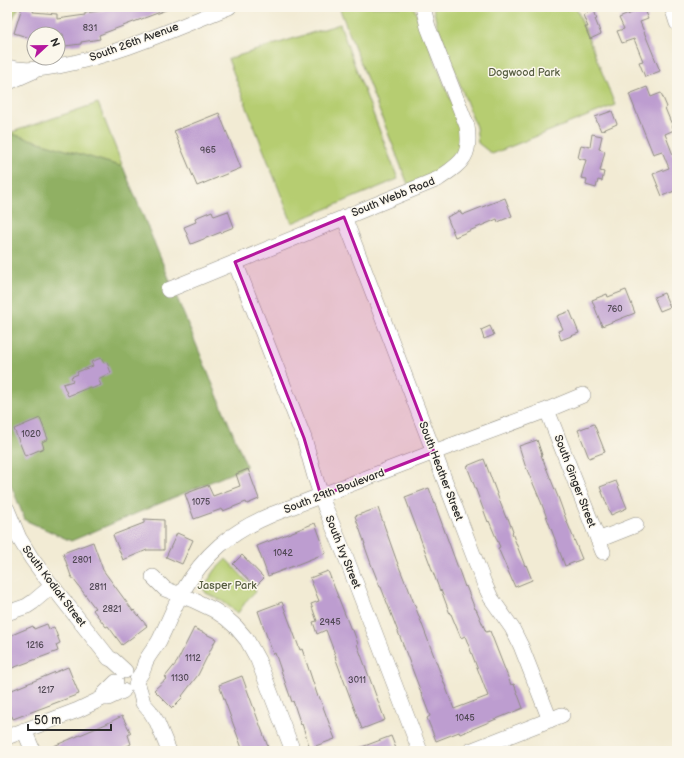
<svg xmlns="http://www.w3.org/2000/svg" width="684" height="758" viewBox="0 0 684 758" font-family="'Balsamiq Sans',sans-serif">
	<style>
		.green { fill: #b6cd71; stroke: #707c4e }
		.forest { fill: #90b063; stroke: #5e6e47 }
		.building { fill: #bd9dd0 }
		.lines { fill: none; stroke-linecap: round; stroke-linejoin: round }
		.minor-casing { stroke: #8e8b80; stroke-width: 16 }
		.minor { stroke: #fff; stroke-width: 15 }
		.marked { fill: #b5179e; fill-opacity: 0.2; stroke: #b5179e; stroke-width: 3; stroke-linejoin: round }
		.labels { text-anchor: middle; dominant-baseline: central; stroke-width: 3; stroke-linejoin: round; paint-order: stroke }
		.number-label { font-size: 9px; fill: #504854 }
		.street-label { font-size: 11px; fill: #2b2b2b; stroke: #fbf7ec }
		.park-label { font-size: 11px; fill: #555c40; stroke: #fbf7ec }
	</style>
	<rect width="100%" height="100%" fill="#fbf7ec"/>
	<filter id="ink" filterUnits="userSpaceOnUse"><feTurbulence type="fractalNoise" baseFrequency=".025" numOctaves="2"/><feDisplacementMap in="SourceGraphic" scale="8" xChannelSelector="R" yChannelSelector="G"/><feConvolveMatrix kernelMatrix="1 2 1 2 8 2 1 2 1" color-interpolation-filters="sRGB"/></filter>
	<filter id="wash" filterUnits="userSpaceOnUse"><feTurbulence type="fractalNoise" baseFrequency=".012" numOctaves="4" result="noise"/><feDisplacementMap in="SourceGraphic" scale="16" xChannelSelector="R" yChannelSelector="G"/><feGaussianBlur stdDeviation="0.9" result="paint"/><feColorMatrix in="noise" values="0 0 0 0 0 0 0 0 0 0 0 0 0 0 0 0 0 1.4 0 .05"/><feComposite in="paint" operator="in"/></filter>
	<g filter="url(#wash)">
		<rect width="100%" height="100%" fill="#f2ebd4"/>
		<!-- green -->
		<path class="green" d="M7,7H19L7,28Z
			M339,7H414L464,134L461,151L439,173L409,187Z
			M433,7H576L615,105L492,154L478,143L476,127L436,21Z
			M340,24L350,53L398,179L292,223L228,59Z
			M98,103L123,167L9,133Z
			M226,559L256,591L247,600L238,613L222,601L206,593L203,588L216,569Z"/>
		<!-- forest -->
		<path class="forest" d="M7,133H9L123,167L246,465V467L71,541L25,520L7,475Z"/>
		<g id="blocks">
			<!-- building -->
			<path class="building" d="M22,7H27L34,9L33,12L57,14V19L85,15V13L105,10L104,7L171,8L99,35L100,39L81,42V44L65,46L63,34H31L30,38L14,33Z
				M643,8L648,19L640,22L660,71L645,77L639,62L643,61L634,39L622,43L617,31L624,29L619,18Z
				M594,10L597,19H595L601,34L590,39L585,27H588L583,15Z
				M647,87L651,97L661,93L667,107L665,108L674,130L665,134L673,155L677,153V190L662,196L653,174L669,168L662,151L653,154L629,94Z
				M612,111L617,124L601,131L595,117Z
				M219,113L241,168L197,186L174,131Z
				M592,134L602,136L599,149L605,151L600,171L604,172L602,181L598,180L596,188L586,185L587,179L581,178L586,160L578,158L581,145L590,147Z
				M505,198L512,216L498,222L497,219L455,237L447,217L460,211L462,215Z
				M212,211L214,216L228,211L234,227L191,244L184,227L196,222L195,218Z
				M626,290L635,313L602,326L592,300L607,294L608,297Z
				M664,293L670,307L660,311L654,297Z
				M570,311L579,333L561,340L558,331L563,329L557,316Z
				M490,326L494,335L484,339L481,330Z
				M101,358L104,363L107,362L111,373L98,379L101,385L91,389L90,387L68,396L63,384L73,381L71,377L78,374L77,372L93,366L91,362Z
				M40,418L48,439L42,442L44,448L25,456L14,429Z
				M594,424L605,452L589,458L578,430Z
				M537,440L542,455H541L558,497L567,522L582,559L565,566L541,502L525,465L519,446Z
				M484,459L506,518H508L513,532L512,533L525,566L526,565L532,580L515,587L498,548L500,547L489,521L488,522L467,466Z
				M248,469L259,499L247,504L246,502L223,511L222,509L194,519L185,494L208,485L213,496L240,486L236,474Z
				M616,481L627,508L611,515L600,487Z
				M429,488L465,587L466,586L475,609H476L486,632L490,631L511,685L514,684L523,708L460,734L459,732L436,741L427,718L430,716L381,587H380L371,564L364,544H365L355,516L378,508L396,559L405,582H406L454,709L488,696L465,636L461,638L451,614H450L441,590L440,591L405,497Z
				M144,519L164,520V550H147L123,560L113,535L144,523Z
				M315,523L326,553L268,576L257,546Z
				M177,533L193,540L182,564L166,557Z
				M93,542L103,570L133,611L134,610L147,626L122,645L108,626L106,627L93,610L95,608L71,576L63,553Z
				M242,555L264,578L255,587L233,564Z
				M328,571L351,630H353L358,644H357L385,720L362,729L335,657H336L326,630L317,634L313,622L317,621L311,604L319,601L310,578Z
				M282,602L300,650L302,649L318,697L319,696L335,739L310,748L302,724L301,725L293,701L292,702L275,653L273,654L258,611Z
				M47,624L49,629L54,627L60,643L56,645L58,651L7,670V637L33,626L34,629Z
				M194,628L216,639L198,675L182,696L183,697L172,708L154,690L167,678L165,677L177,662Z
				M68,667L79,694L13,719L12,716L7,717V692Z
				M242,676L268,747L258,751H243L219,685Z
				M122,716L131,733L128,735L131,744L117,751H42L106,724Z
				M391,736L397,751H354V750Z"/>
		</g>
	</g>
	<g filter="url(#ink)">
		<use href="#blocks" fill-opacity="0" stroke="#8e8b80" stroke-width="1"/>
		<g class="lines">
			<!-- minor casing -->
			<g class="minor-casing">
				<path id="minor" d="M672,7L677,23
					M7,67C25,72 41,69 58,66C118,55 173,29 229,7
					M7,83L34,71
					M344,217L484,583L491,598L512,628L521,646L550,720
					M235,262L304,438L315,477L325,507L345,555L420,751
					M168,290L438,179C461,163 472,158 467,126L428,27L423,7
					M547,410L603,552
					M7,509L19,538L32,559L46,578L109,658L113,660L125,671
					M598,540L636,525
					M153,577L165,589L193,600L214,610L226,618L236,627L247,640L258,660L293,751
					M7,613L27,606L33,602L52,586
					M137,680C139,676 143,672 144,667C145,664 144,664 146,661C149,654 155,648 159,641C167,625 173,609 181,594C205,553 230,532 273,514L434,452L547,410L583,395
					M136,685L140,691L143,703L150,711L157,722L169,751
					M103,698L104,694L116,682
					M24,730L33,751
					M7,737L78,710L103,698H108L123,691
					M470,751L562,715"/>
			</g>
			<!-- minor -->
			<use href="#minor" class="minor"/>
		</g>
	</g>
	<!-- marked area -->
	<path class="marked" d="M344,217L434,452L321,496L304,438L235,262Z"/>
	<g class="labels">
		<!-- number labels -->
		<g class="number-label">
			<text x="90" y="28">831</text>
			<text x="208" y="150">965</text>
			<text x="615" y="309">760</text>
			<text x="31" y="434">1020</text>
			<text x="201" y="502">1075</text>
			<text x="283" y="553">1042</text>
			<text x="82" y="560">2801</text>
			<text x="98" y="587">2811</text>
			<text x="112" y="609">2821</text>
			<text x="330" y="622">2945</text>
			<text x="35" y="645">1216</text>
			<text x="193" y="658">1112</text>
			<text x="180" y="678">1130</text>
			<text x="357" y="680">3011</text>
			<text x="46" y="690">1217</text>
			<text x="465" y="718">1045</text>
		</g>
		<!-- street labels -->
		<g class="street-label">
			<text transform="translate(134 42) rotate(-20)">South 26th Avenue</text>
			<text transform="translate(393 197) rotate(-22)">South Webb Road</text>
			<text transform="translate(441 471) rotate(69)">South Heather Street</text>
			<text transform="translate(575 481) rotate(69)">South Ginger Street</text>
			<text transform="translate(334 491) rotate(-21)">South 29th Boulevard</text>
			<text transform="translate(343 552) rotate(68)">South Ivy Street</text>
			<text transform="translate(54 586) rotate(53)">South Kodiak Street</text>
		</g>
		<!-- park labels -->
		<g class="park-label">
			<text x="524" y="72">Dogwood Park</text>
			<text x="227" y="585">Jasper Park</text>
		</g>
	</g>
	<!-- margin -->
	<rect width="684" height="758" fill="none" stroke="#fbf7ec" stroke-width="24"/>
	<!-- north arrow -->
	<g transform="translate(46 46) rotate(68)"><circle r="19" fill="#fbf7ec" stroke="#a8a59f"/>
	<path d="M0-3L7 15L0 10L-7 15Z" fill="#b5179e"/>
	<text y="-6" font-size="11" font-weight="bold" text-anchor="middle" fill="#2b2b2b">N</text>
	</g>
	<!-- scale -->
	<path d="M28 724v6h83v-6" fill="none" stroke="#2b2b2b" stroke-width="2"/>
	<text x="34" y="724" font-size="12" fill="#2b2b2b" stroke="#fbf7ec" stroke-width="3" paint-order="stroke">50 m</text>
</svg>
